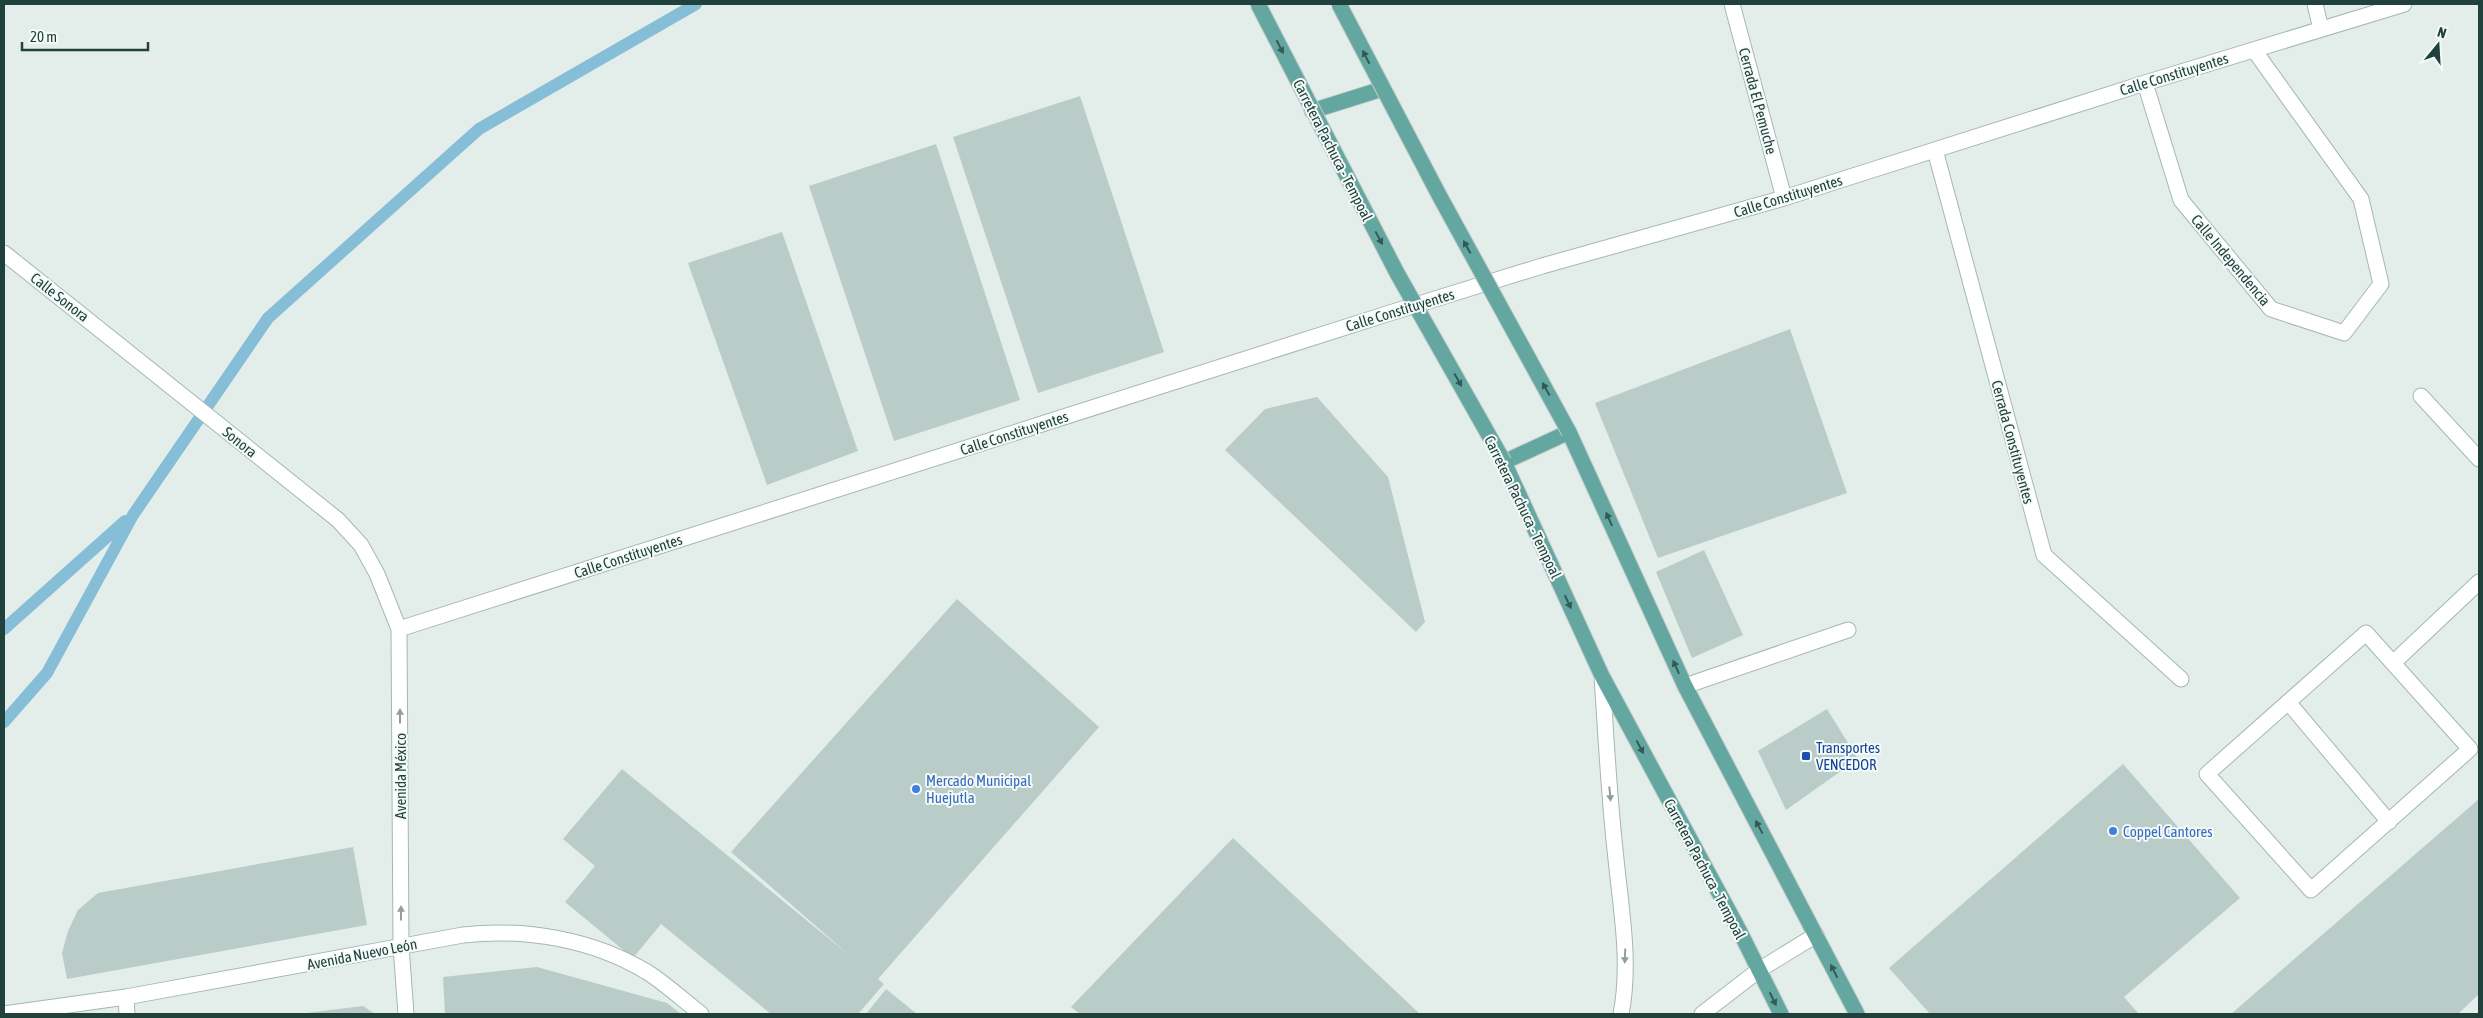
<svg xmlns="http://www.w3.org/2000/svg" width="2483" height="1018" viewBox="0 0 2483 1018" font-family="'Asap Condensed',sans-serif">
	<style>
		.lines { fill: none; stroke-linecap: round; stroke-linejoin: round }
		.stream { stroke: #86bdd7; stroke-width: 12 }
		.building { fill: #baccc7 }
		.minor-casing { stroke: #a5b7b3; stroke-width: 17 }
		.major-casing { stroke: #c1cac9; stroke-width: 17 }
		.minor { stroke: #fff; stroke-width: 15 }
		.major { stroke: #64a7a1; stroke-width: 15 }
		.major-bridge-casing { stroke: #c1cac9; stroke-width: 17; stroke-linecap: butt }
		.major-bridge { stroke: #64a7a1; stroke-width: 15 }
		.oneway { fill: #325a56 }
		.oneway2 { fill: #90a09e }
		.transit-dot { fill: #1a4fb4; stroke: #f4faf8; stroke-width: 2 }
		.shop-dot { fill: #3f7fe0; stroke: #f4faf8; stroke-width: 2 }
		.labels { text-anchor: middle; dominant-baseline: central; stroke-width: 4; stroke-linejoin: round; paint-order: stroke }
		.street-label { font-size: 15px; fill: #21413d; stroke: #f4faf8 }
		.transit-label { font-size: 15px; fill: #164399; stroke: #f4faf8; text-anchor: start }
		.shop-label { font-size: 15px; fill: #366cbe; stroke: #f4faf8; text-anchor: start }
	</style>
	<rect width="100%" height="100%" fill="#e3eeeb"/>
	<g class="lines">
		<!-- stream -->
		<path class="stream" d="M4,629L125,521
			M4,722L47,673L133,515L268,318L479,129L696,4"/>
	</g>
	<!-- building -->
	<path class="building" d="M1080,96L1164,352L1038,393L953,137Z
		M936,144L1020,400L894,441L809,186Z
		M782,232L858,451L767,485L688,263Z
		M1790,329L1847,493L1658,558L1595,403Z
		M1317,397L1388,477L1425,622L1416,632L1225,450L1265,409Z
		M1704,550L1743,635L1692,658L1656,572Z
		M957,599L1099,727L878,979L884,984L858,1014H771L661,924L633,958L565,902L595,866L563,839L622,769L849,955L731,852Z
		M1827,709L1858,759L1786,810L1758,751Z
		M2123,764L2240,898L2124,997L2139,1014H1930L1889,968Z
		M2479,799V994L2458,1014H2231Z
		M1233,838L1420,1014H1080L1071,1007Z
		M353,847L367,925L67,979L62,953L68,931L78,910L98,893Z
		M537,967L667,1003L681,1014H445L443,977Z
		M886,989L917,1014H866Z
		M363,1006L375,1014H306V1013Z"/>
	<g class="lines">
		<!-- minor casing -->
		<g class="minor-casing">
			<path id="minor" d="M1732,4L1784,198
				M2315,4L2321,29
				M2145,83L2181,200L2271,309L2344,333L2381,284L2361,199L2254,50
				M1935,150L2044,555L2181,679
				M4,253L338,520L361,545L377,574L399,629L401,946L406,1014
				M2421,396L2479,459
				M399,629L1393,312L1542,266L1784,198L2145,83L2404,4
				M2366,633L2470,749L2311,890L2207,774Z
				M2393,663L2479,582
				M1602,676C1606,737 1609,798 1616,859C1621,910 1631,963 1621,1014
				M1685,686L1848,630
				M2288,702L2389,822
				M126,997L127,1014
				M4,1014L126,997L463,935C526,928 592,939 647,972C666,984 683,1000 701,1014
				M1702,1014L1759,970L1816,935"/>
		</g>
		<!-- major casing -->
		<g class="major-casing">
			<path id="major" d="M1312,111L1382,89
				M1781,1014L1739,930L1602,676L1504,462L1569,432L1685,686L1857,1014"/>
		</g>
		<!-- minor -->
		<use href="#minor" class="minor"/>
		<!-- major -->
		<use href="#major" class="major"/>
		<!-- major-bridge casing -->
		<g class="major-bridge-casing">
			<path id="major-bridge" d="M1258,4L1397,273L1504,462
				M1339,4L1439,195L1569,432"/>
		</g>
		<!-- major-bridge -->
		<use href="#major-bridge" class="major-bridge"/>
	</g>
	<!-- one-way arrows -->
	<defs><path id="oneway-solid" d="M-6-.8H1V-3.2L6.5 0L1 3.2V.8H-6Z" transform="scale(1.25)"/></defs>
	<g class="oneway">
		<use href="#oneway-solid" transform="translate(1280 47) rotate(63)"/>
		<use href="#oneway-solid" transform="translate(1366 57) rotate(-117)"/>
		<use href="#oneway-solid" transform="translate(1379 238) rotate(62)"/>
		<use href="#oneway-solid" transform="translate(1467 247) rotate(-119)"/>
		<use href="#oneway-solid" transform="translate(1458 380) rotate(61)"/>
		<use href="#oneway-solid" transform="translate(1546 389) rotate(-119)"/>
		<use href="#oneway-solid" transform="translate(1609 519) rotate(-114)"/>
		<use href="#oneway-solid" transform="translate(1568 602) rotate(65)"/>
		<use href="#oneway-solid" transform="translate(1676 667) rotate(-114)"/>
		<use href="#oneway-solid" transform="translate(1640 747) rotate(62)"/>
		<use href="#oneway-solid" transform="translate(1759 827) rotate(-118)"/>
		<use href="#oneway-solid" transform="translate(1834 971) rotate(-117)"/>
		<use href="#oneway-solid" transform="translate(1773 999) rotate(64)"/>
	</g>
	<g class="oneway2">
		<use href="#oneway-solid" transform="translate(400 716) rotate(-90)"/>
		<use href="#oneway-solid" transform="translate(1610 794) rotate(85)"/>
		<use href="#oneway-solid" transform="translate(401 913) rotate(-90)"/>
		<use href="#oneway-solid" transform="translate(1625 956) rotate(92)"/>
	</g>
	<!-- markers -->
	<rect class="transit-dot" x="1801" y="751" width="10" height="10" rx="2.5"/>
	<g class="shop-dot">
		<circle cx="916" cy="789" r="5"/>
		<circle cx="2113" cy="831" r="5"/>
	</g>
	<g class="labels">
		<!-- street labels -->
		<g class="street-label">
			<text transform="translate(2174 74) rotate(-17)">Calle Constituyentes</text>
			<text transform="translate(1758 101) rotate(75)">Cerrada El Pemuche</text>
			<text transform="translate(1333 150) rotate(63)">Carretera Pachuca - Tempoal</text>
			<text transform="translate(1788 196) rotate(-17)">Calle Constituyentes</text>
			<text transform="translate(2231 260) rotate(50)">Calle Independencia</text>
			<text transform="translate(60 297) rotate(38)">Calle Sonora</text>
			<text transform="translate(1400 310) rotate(-17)">Calle Constituyentes</text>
			<text transform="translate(1014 433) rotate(-18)">Calle Constituyentes</text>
			<text transform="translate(240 442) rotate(39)">Sonora</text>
			<text transform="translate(2013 442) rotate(75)">Cerrada Constituyentes</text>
			<text transform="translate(1523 507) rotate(64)">Carretera Pachuca - Tempoal</text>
			<text transform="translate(628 556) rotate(-18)">Calle Constituyentes</text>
			<text transform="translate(400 776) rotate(-90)">Avenida México</text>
			<text transform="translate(1705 869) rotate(62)">Carretera Pachuca - Tempoal</text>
			<text transform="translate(362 954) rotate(-11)">Avenida Nuevo León</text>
		</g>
		<!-- transit labels -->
		<g class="transit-label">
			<text x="1816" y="747">Transportes<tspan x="1816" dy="17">VENCEDOR</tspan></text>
		</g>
		<!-- shop labels -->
		<g class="shop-label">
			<text x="926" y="780">Mercado Municipal<tspan x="926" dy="17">Huejutla</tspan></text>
			<text x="2123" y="831">Coppel Cantores</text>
		</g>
	</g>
	<!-- border -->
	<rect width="2483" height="1018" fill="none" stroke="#21413d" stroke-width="10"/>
	<!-- north arrow -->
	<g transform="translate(2438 45) rotate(18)" stroke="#f4faf8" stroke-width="4" paint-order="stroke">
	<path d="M0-4L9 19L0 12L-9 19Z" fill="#21413d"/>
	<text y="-8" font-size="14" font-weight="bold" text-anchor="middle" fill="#21413d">N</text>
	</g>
	<!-- scale -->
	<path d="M22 42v8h126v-8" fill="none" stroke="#21413d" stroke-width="2.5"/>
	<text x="30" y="42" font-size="15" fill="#21413d" stroke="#f4faf8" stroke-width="4" paint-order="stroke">20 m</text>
</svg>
